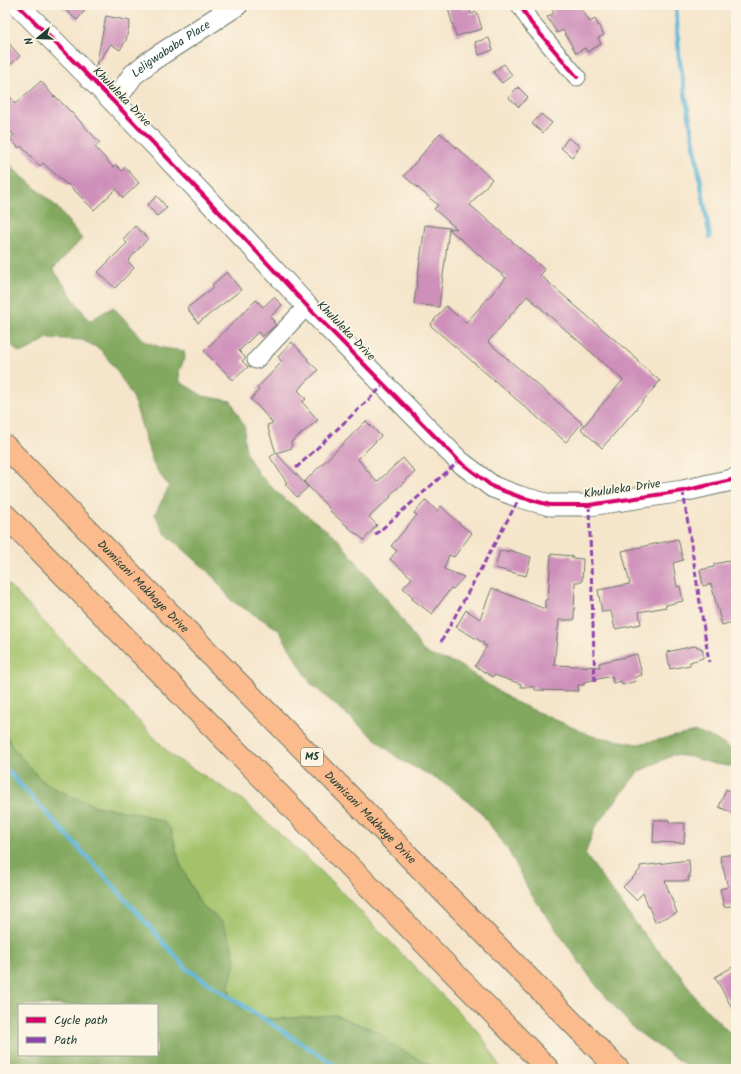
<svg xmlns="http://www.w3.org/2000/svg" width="741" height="1074" viewBox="0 0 741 1074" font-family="Kalam,sans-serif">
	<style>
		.green { fill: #a3c26a; stroke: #61804f }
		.forest { fill: #82a85e; stroke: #507249; fill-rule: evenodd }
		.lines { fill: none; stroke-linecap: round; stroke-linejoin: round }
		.stream { stroke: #5ab4d8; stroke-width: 4.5 }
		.building { fill: #ce8fba }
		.minor-casing { stroke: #6a7869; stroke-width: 19 }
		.tertiary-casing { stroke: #6a7869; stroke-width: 23 }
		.primary-casing { stroke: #6a7869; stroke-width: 24 }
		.minor { stroke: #fff; stroke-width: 17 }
		.tertiary { stroke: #fff; stroke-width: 21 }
		.primary { stroke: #fbbb8d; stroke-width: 22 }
		.quiet { stroke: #8e44ad; stroke-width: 3; stroke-dasharray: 6 3; stroke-linecap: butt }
		.cycleway-casing { stroke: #fcf5e5; stroke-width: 6 }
		.cycleway { stroke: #d6006c; stroke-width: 4 }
		.labels { text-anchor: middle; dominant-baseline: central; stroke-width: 3.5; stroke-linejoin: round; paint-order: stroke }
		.shield { fill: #fcf5e5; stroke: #617469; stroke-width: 1 }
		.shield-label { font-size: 11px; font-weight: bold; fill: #1f3d34 }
		.street-label { font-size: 12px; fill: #1f3d34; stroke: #fcf5e5 }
	</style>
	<rect width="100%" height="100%" fill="#fcf5e5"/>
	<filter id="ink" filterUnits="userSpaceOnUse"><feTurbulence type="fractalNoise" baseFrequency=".025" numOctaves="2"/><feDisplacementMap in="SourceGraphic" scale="8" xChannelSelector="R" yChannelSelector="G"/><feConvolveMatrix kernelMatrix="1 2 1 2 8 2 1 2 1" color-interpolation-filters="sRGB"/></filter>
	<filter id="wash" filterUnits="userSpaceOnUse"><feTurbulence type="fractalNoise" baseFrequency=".012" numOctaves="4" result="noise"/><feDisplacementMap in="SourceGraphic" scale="16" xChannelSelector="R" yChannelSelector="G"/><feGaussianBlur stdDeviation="0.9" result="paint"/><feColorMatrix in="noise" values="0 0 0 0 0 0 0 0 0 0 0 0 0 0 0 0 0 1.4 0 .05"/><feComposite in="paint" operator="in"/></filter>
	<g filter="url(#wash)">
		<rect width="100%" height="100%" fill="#f5e5cb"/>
		<!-- green -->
		<path class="green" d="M5,581L172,756L240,798L323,873L482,1036L501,1069H443L422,1061L391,1044L379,1032L335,1015L273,1019L248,1015L231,997L229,988L235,960L222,922L201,905L180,864L171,830L164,822L136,813L95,806L60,791L40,779L12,747L5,731Z"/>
		<!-- forest -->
		<path class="forest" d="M5,158L16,171L56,206L82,239L53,269L89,321L113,307L146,342L163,348L184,351L185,357L179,372L180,382L203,396L231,401L245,428L244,439L247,455L258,473L282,497L336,537L397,612L423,651L432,656L456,663L513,701L592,736L638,744L696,732L715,739L736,752V767L714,764L691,757L673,755L638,772L595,827L585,854L645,936L679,973L697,1000L736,1039V1069H694L689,1068L634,1029L595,984L531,894L507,848L479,810L446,784L399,759L311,684L278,629L232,601L211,574L164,532L155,514L169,487L153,464L133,397L115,368L100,349L82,340L48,338L24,352H18L5,337Z
			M5,731L12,747L40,779L59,791L95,806L136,813L164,822L171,830L180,864L201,905L222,922L230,940L235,960L229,988L231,997L248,1015L273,1019L335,1015L379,1032L391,1044L422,1061L443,1069H5ZM19,1005H157V1055H19Z"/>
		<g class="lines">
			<!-- stream -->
			<path class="stream" d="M676,5L679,57L710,237
				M5,768L102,873L187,969L341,1069"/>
		</g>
		<g id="blocks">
			<!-- building -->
			<path class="building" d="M60,5H89L77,20Z
				M447,5H460L462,10L470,8L471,14L477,12L482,29L456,36Z
				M550,5H579L590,22L595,19L604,35L598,38L601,44L587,52L585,48L576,53L563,30L557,33L547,17L554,13Z
				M106,16L130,21L126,40L120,50L111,44L96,66Z
				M489,38L493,50L479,55L475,42Z
				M5,39L20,56L5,70Z
				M504,64L512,75L502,83L493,72Z
				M41,81L54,97L55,96L79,120L100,143L95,147L113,167L116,165L122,171L125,167L139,183L123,198L116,189L94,210L68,184L67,185L43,163L40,166L21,146L19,148L10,139L14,135L5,126V89L15,104Z
				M518,87L528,97L519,107L508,97Z
				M541,114L552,123L543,133L532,124Z
				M440,133L492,179L470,205L545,270L540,275L638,360L637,361L660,381L602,448L581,429L623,380L527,296L488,342L582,423L566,442L430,325L446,306L466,323L506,278L449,229L439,307L414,304L425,225L457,229L434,209L438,205L404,176Z
				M568,138L580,146L572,157L561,148Z
				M157,196L167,208L157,216L147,205Z
				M135,226L148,238L128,261L134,268L115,288L98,272L127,243L123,239Z
				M227,272L241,290L198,323L187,308L214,287L212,285Z
				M274,297L282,305L270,317L274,321L273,322L276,325L262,337L258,332L239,351L246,358L242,361L248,367L233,380L204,351L256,300L263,307Z
				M292,342L308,359L307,360L318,370L298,390L306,399L302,402L318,420L291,442L292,448L276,453L267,425L273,423L251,399L259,390L257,388L282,362L278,357Z
				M366,421L381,436L358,459L377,482L403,458L415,472L390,495L391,497L369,517L377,525L364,540L356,533V534L330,511L331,510L304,482Z
				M276,453L308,487L297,497L285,484L287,483L270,457Z
				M426,500L437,511L441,506L462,526L472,533L454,557L449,555L444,569L464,577L453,589L451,588L432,614L412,599L413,597L403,588L412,578L390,559L397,551L391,546L417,515L414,513Z
				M678,539L683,560L673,563L677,587L680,586L683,601L666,605V607L639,612L641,624L615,629L611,611L602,612L598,590L630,584L622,551Z
				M500,550L509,552V550L531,557L526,576L495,568Z
				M551,554L572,556V558L583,559L582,582H575L574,620H559L554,665L600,667L599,663L637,654L642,675L635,677L636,681L622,685L621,681L613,683L612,676L584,682V685H578L579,691L535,690V687H521V684L494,675L493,677L475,666L487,646L483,645L484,643L456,627L466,610L480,619L492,588L545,609V600H548Z
				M734,560L736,569V621L722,625L711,584L703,586L700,570L714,567V564Z
				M694,646L701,648L703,651V658L690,662V665L670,669L667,652Z
				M726,789L736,793V806L733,813L719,807Z
				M654,820H669V823H685L684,843L653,842Z
				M736,854V905L724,907L720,889L728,887L720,856Z
				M689,860L690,877H688L689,881H665L677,913L655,922L643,893L636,900L623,887L640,870V866Z
				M736,965V1015L715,977Z"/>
		</g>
	</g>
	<g filter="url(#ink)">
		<use href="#blocks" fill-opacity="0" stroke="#6a7869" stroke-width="1"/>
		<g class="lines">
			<!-- minor casing -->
			<g class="minor-casing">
				<path id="minor" d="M520,5L531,23L577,77
					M256,360L307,306"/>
			</g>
			<!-- tertiary casing -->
			<g class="tertiary-casing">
				<g id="tertiary">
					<path d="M18,5L114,102L244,238L307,306L459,461L493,487L520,497L550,505H589L683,491L736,479"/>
					<path id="s1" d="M114,102L133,75L149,62L237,5"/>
				</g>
			</g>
			<!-- primary casing -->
			<g class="primary-casing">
				<g id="primary">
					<path id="s2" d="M5,446L618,1069"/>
					<path d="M5,515L548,1069"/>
				</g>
			</g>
			<!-- minor -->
			<use href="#minor" class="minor"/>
			<!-- tertiary -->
			<use href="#tertiary" class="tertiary"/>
			<!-- primary -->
			<use href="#primary" class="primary"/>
			<!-- quiet -->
			<path class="quiet" d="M296,468L384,385
				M683,491L709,662
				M589,505L595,684
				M375,535L459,461
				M441,642L520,497"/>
			<!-- cycleway casing -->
			<g class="cycleway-casing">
				<path id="cycleway" d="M18,5L114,102L244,238L307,306L459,461L493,487L520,497L550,505H589L683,491L736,479
					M520,5L531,23L577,77"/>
			</g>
			<!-- cycleway -->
			<use href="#cycleway" class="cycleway"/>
		</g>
	</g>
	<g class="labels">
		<!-- shield labels -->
		<rect class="shield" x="301" y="748" width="22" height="18" rx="3"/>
		<g class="shield-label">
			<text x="312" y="757">M5</text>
		</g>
		<!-- street labels -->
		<g class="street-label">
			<text stroke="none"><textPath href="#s1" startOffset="79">Leligwababa Place</textPath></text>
			<text transform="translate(122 97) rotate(46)">Khululeka Drive</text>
			<text transform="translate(346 331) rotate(46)">Khululeka Drive</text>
			<text transform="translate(622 489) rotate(-8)">Khululeka Drive</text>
			<text stroke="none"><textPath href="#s2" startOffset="197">Dumisani Makhaye Drive</textPath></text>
			<text stroke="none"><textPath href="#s2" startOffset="521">Dumisani Makhaye Drive</textPath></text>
		</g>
	</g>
	<!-- margin -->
	<rect width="741" height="1074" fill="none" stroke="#fcf5e5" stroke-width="20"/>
	<!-- legend -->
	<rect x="18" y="1004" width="140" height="52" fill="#fcf5e5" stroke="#a4ab9e"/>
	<rect x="26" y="1017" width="20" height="6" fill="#d6006c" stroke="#a4ab9e"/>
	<text x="54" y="1024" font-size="12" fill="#1f3d34">Cycle path</text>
	<rect x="26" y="1037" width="20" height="6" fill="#8e44ad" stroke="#a4ab9e"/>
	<text x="54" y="1044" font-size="12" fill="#1f3d34">Path</text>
	<!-- north arrow -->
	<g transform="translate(38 38) rotate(251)" stroke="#fcf5e5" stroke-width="3" paint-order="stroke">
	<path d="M0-3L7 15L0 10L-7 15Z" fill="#1f3d34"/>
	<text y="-6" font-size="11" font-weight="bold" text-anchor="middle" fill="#1f3d34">N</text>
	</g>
</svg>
